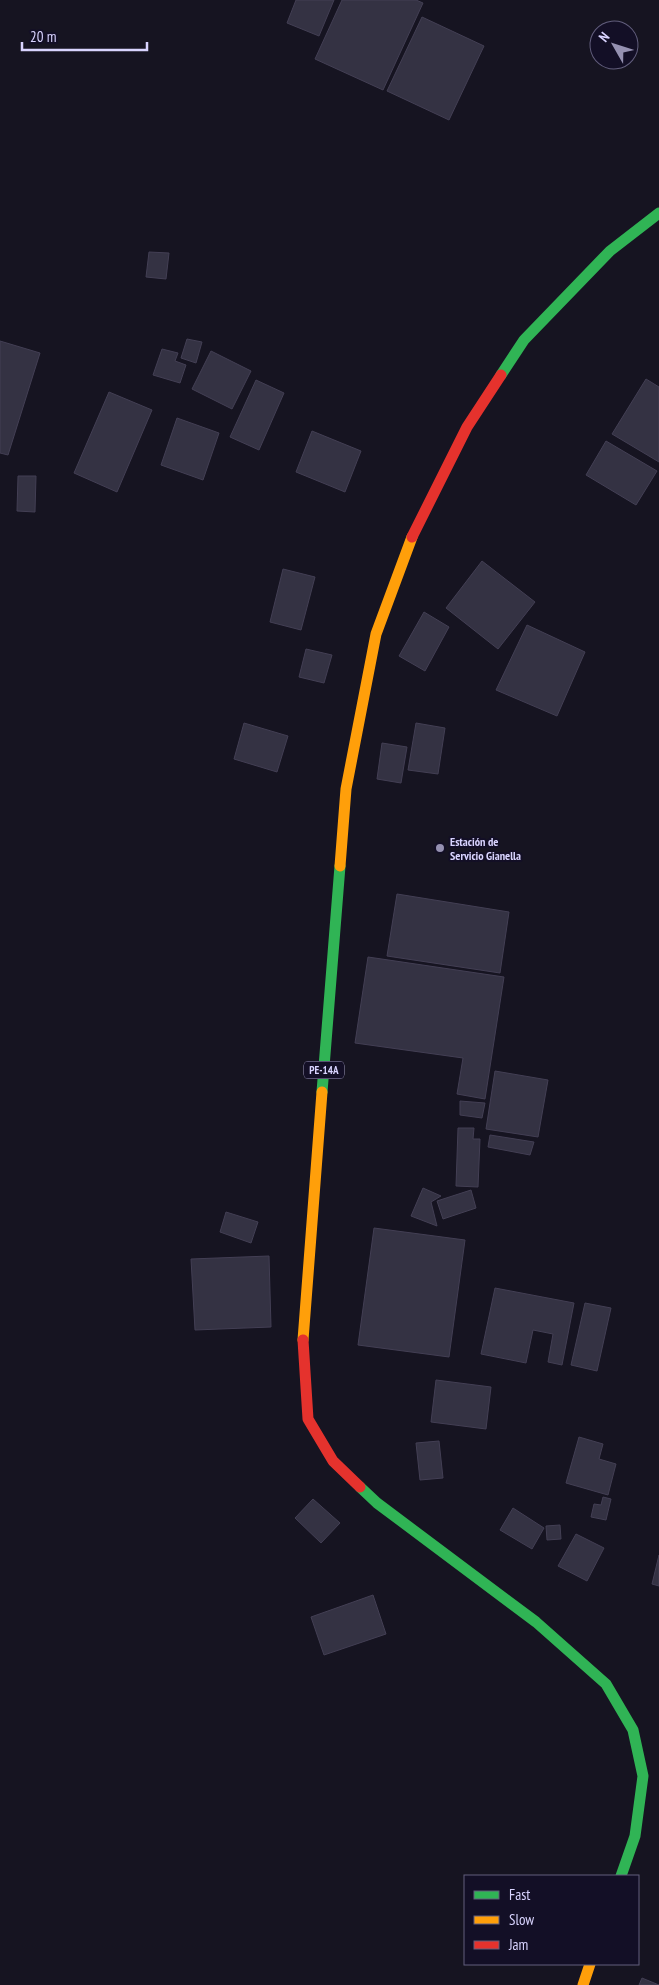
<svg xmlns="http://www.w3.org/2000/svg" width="659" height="1985" viewBox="0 0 659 1985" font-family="'PT Sans Narrow',sans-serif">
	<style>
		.building { fill: #343243; stroke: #433f54 }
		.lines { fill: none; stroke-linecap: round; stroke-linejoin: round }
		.fast { stroke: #30b455; stroke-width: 11 }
		.slow { stroke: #ff9f0a; stroke-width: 11 }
		.jam { stroke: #e5322d; stroke-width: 11 }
		.poi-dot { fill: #9591b1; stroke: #130f26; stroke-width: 2 }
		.labels { text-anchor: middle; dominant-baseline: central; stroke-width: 4; stroke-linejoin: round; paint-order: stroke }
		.shield { fill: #130f26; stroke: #9e99be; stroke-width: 1 }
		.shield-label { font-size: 11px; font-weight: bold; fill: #d9d4ff }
		.poi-label { font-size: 12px; font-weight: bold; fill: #d9d4ff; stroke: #130f26; text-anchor: start }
	</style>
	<rect width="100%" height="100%" fill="#161421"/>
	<!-- building -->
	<path class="building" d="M296,0H334L319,36L287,23Z
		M342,0H416L423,3L383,90L315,59Z
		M422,17L484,46L449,120L387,91Z
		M149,252L169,253L166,279L146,277Z
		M187,339L202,342L196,363L181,358Z
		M0,341L40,353L8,455L0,453Z
		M162,349L178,353L175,361L186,365L180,383L153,375Z
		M211,351L251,371L232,409L192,389Z
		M646,379L659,387V462L612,434Z
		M256,380L284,393L259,450L230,437Z
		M109,392L152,410L117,492L74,473Z
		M177,418L219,433L203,480L161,465Z
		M312,431L361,451L345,492L296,472Z
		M606,441L657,471L636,505L586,475Z
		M18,476H36L35,512L17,511Z
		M482,561L535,602L498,649L446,608Z
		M283,569L315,577L301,630L270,622Z
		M424,612L449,627L425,671L399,656Z
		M527,625L585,652L557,716L496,690Z
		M306,649L332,655L324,683L299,677Z
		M244,723L288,736L277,772L234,759Z
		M416,723L445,728L438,774L408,770Z
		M382,743L407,747L401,783L377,779Z
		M397,894L509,912L500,973L387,956Z
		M368,957L504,977L485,1099L457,1094L463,1058L355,1043Z
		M495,1071L548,1080L538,1137L486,1129Z
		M460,1101L485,1103L482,1118L460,1115Z
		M458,1128H474L473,1139H480L478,1187L456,1186Z
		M490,1135L534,1142L530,1155L488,1147Z
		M423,1188L441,1196L431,1202L437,1226L411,1216Z
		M471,1190L476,1208L443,1219L437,1201Z
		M226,1212L258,1222L251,1243L220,1232Z
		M374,1228L465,1240L449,1357L358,1345Z
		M269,1256L271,1327L195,1330L191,1259Z
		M495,1288L574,1303L562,1365L548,1362L553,1334L533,1330L526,1363L481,1354Z
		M585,1303L611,1308L597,1371L571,1365Z
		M436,1380L491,1387L486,1429L431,1422Z
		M579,1437L603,1444L599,1459L616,1464L608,1495L566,1483Z
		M439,1441L443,1478L420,1480L416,1443Z
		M603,1497L611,1499L606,1520L591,1517L594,1504L601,1505Z
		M313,1499L340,1523L321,1543L295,1518Z
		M513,1508L544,1528L532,1549L500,1530Z
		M560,1525L561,1539L547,1540L546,1526Z
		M576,1534L604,1548L587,1581L558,1566Z
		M659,1555V1586L652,1584Z
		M373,1595L386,1634L324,1655L311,1617Z
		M642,1978L659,1985H639Z"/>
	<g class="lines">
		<!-- fast -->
		<path class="fast" d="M501,375L524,340L610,251L659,213
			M322,1092L340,866
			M360,1487L377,1503L536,1622L606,1684L633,1730L643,1776L635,1836L621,1876"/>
		<!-- slow -->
		<path class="slow" d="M340,866L346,789L376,634L412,537
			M303,1340L322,1092
			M583,1985L590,1964"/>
		<!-- jam -->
		<path class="jam" d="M412,537L467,427L501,375
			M303,1340L308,1419L333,1461L360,1487"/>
	</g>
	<!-- markers -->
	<circle class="poi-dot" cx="440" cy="848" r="5"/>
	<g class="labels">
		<!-- shield labels -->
		<rect class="shield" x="304" y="1061.5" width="40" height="17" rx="4"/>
		<g class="shield-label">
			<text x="324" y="1070">PE-14A</text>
		</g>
		<!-- poi labels -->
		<g class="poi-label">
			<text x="450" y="841">Estación de<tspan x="450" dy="14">Servicio Gianella</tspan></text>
		</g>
	</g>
	<!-- legend -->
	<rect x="464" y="1875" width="175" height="90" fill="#130f26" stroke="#625e7d"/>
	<rect x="474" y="1891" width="25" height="8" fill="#30b455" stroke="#625e7d"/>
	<text x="509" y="1900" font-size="15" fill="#d9d4ff">Fast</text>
	<rect x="474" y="1916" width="25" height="8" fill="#ff9f0a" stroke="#625e7d"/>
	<text x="509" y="1925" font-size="15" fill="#d9d4ff">Slow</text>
	<rect x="474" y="1941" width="25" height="8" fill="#e5322d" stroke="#625e7d"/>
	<text x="509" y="1950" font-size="15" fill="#d9d4ff">Jam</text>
	<!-- north arrow -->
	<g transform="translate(614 45) rotate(309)"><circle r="24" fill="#130f26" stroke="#625e7d"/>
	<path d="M0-4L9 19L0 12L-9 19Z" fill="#9591b1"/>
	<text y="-8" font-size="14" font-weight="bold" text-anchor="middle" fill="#d9d4ff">N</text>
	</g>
	<!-- scale -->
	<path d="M22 42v8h125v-8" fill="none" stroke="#d9d4ff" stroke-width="2.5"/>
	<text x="30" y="42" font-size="15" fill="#d9d4ff" stroke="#130f26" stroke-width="4" paint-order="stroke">20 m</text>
</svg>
